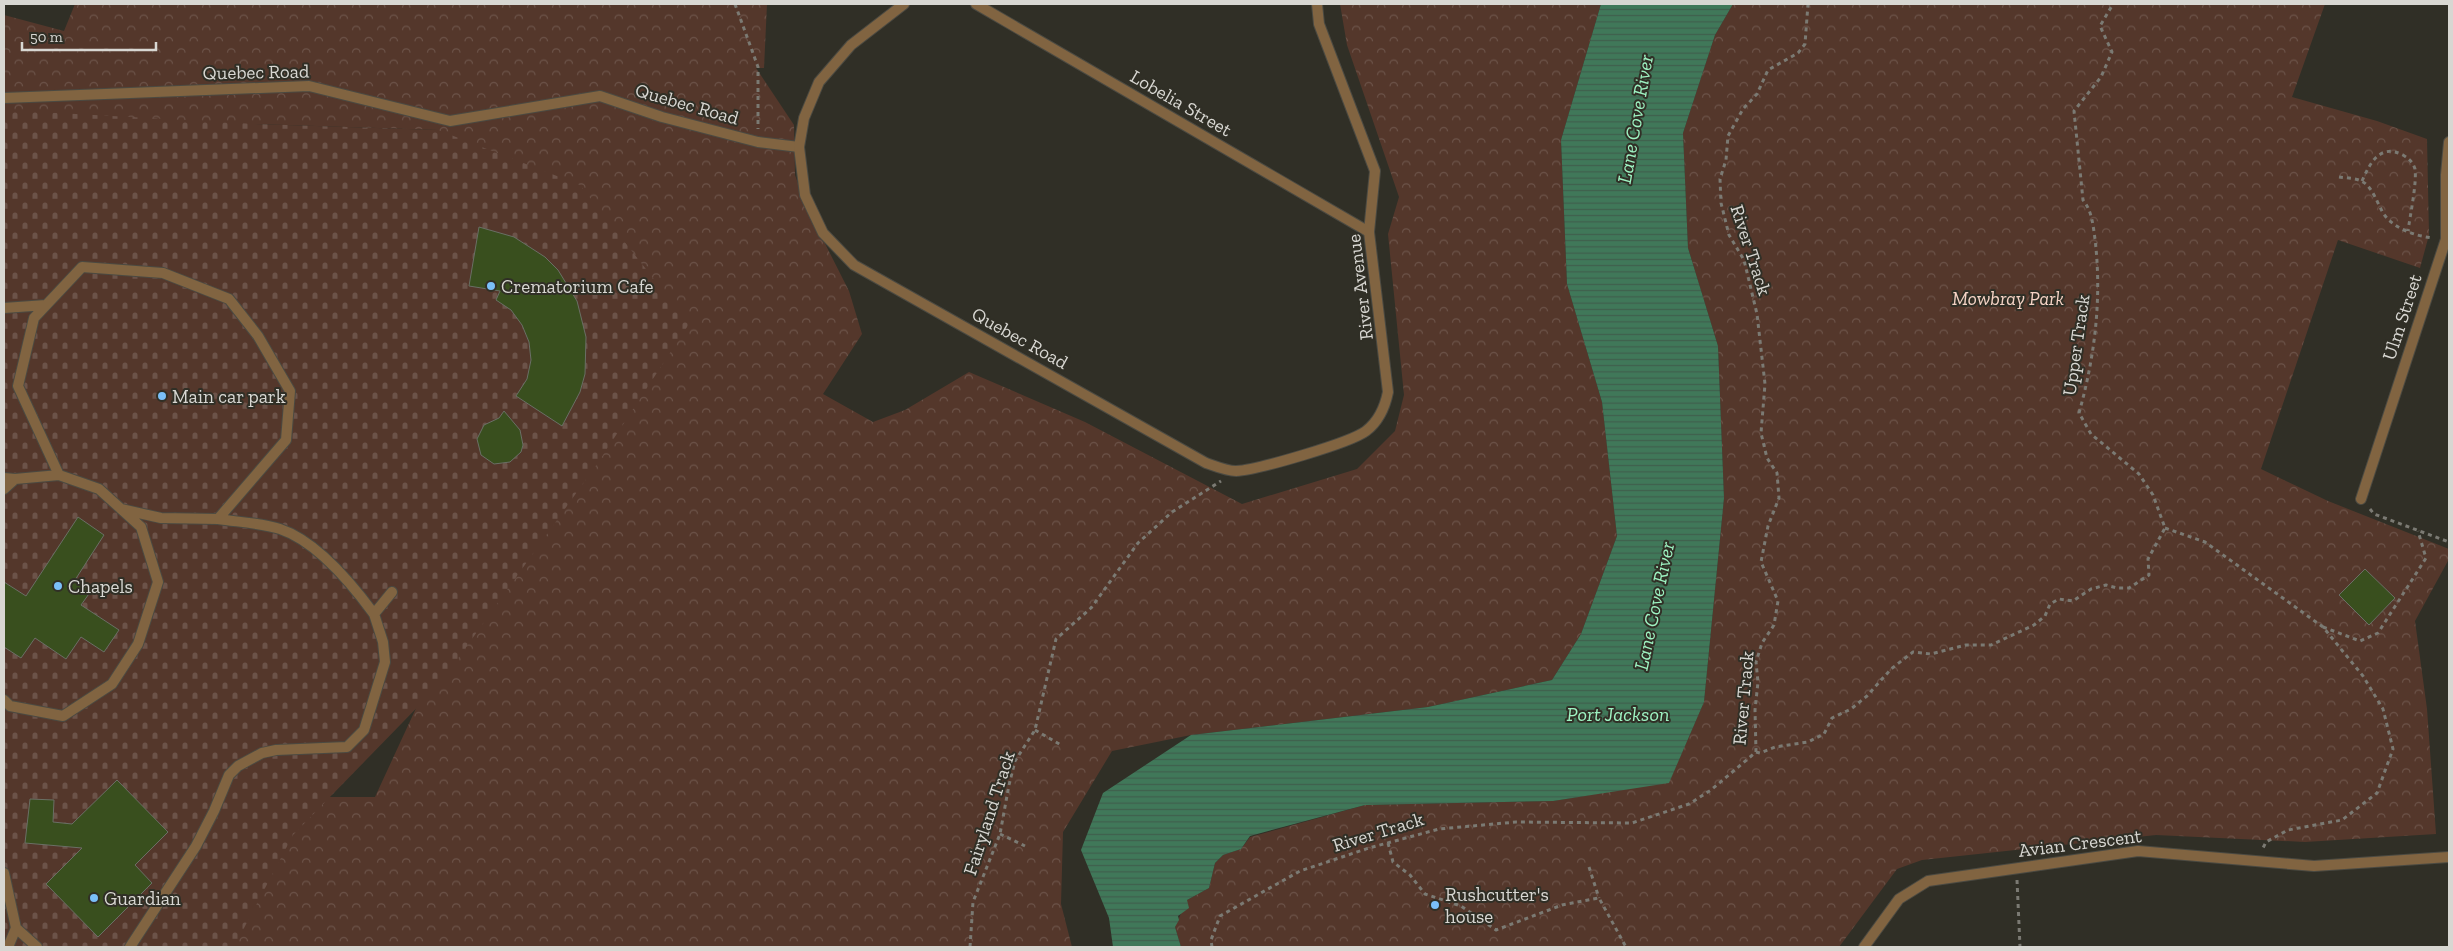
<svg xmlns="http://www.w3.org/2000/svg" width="2453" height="951" viewBox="0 0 2453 951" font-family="'Zilla Slab',serif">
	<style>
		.forest { fill: url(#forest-crowns) }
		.cemetery { fill: url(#cemetery-stones) }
		.water { fill: url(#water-rules) }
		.building { fill: #394f1e; stroke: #6a6f65 }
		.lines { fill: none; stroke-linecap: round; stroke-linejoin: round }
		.service-casing { stroke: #4b4a42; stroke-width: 12 }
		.minor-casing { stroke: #4b4a42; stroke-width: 12 }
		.path { stroke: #7b7a73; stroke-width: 3; stroke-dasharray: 4 4; stroke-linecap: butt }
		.service { stroke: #816441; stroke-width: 10 }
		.minor { stroke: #816441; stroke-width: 10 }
		.poi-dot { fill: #7abff8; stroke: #302f26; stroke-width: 2 }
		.labels { text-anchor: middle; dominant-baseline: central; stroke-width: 4; stroke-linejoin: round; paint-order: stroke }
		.street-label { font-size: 19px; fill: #d8d7d2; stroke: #302f26 }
		.poi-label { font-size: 19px; fill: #d8d7d2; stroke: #302f26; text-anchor: start }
		.park-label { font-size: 19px; font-style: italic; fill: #f5d3c5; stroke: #302f26 }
		.water-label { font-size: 20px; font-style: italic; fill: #9ef3c2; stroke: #302f26 }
	</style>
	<defs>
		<pattern id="forest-crowns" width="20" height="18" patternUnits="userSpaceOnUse" patternTransform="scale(1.25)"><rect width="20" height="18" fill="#54372b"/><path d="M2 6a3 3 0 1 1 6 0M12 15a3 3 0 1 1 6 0" fill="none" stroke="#6c5349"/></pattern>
		<pattern id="cemetery-stones" width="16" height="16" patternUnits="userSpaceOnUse" patternTransform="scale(1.25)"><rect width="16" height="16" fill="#54372b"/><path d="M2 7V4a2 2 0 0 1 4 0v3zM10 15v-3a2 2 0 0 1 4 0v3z" fill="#6c5349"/></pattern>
		<pattern id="water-rules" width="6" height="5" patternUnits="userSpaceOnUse" patternTransform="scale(1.25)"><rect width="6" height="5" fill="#407859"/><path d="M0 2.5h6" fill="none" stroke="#405f4d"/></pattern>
	</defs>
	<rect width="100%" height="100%" fill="#302f26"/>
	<!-- forest -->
	<path class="forest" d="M75,4H767L764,68H756L794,125L795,175L806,206L849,291L862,334L823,394L873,422L905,410L969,372L1085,422L1242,504L1357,469L1395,431L1404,395L1388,234L1399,197L1347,45L1340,4H1601L1561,140L1567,284L1602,402L1617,536L1581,634L1552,680L1428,707L1191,735L1112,751L1063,832L1061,904L1072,947H167L270,797H375L454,626L438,130L255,124L4,267V15L64,31Z
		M1733,4H2325L2292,97L2377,121L2427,139L2429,235L2420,268L2338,240L2261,469L2328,501L2449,549V559L2415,621L2427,709L2436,834L2305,842L2156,835L1922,860L1897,869L1839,947H1181L1175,927L1187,900L1209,888L1215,863L1223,855L1241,849L1250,837L1365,805L1553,801L1669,782L1704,702L1724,498L1718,346L1688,248L1683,133L1715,35Z"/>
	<!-- cemetery -->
	<path class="cemetery" d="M4,110L255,124L438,130L580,185L689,324L597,464L439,685L293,835L234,947H4Z"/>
	<!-- water -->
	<path class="water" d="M1601,4H1733L1715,35L1683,133L1688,248L1718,346L1724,498L1704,702L1669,783L1553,801L1365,805L1250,836L1241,849L1223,855L1215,863L1209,888L1187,900L1189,908L1178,916L1179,920L1175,927L1181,947H1113L1109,918L1081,850L1103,793L1191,735L1428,707L1552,680L1581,634L1617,536L1602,402L1567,284L1561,140Z"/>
	<!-- building -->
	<path class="building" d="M479,227L514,237L545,257L558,270L577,301L586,337L585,374L580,392L562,426L516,396L527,379L531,360L529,342L522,325L511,310L496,300L500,291L469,286Z
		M504,411L520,430L523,445L521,452L510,462L494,464L481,455L477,439L484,425L499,418Z
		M78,517L104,535L75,580L91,591L81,605L119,630L104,652L81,637L66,659L35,638L21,658L4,647V582L26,596Z
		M2365,569L2395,598L2369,625L2339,595Z
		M117,780L168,832L135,865L152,883L98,937L46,884L82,848L25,843L30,799L54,800L53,822L72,824Z"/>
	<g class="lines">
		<!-- service casing -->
		<g class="service-casing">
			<path id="service" d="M4,98L309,86L450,121L600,96L662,117L758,142L799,147
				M4,308L46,305
				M59,475L18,386L34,318L82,267L163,273L229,299L258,336L290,391L286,440L218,519L161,518L121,509
				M4,478L15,479L59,475L99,489L141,527L158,582L138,644L112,684L63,716L10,706L4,700
				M4,489L15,479
				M218,519C238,522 261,523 280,529C316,541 352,584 374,614L392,592
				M4,873L16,928L8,947
				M16,928L37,947
				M130,947L196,846L214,811L229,775L238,766L262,753L276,750L347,747L364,730L385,662L383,642L374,614"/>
		</g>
		<!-- minor casing -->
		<g class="minor-casing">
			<path id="minor" d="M904,4L851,45L819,82L804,118L799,147L805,195L823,233L854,265L1206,463C1215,466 1226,471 1236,471C1257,470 1350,443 1366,431C1379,421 1385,407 1388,392L1369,232L1375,171L1319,24L1317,4
				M976,4L1369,232
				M2361,499L2446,239V175L2449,142
				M1864,947L1899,899L1928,881L2138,851L2314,866L2449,857"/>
		</g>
		<!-- path -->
		<path class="path" d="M735,4L758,67V129
			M2339,177C2346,178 2357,178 2363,182C2372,187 2377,202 2382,211C2391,228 2415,236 2433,238
			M2362,181C2370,163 2380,143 2403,155C2409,159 2413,162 2415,169C2417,183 2410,216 2408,231
			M2370,509L2374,514L2449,542
			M2165,528L2205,542L2323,627L2363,676L2383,709L2393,749L2377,793L2342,820L2288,830L2266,842L2263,848
			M2323,627L2360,641L2378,633L2426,558L2418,531
			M1035,730L1061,745
			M1756,752L1760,753L1775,747L1808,742L1824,734L1832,718L1851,709L1867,696L1891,669L1913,652L1931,654L1966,645H1991L2034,625L2045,616L2050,604L2059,599L2073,601L2091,589L2106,585L2117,588H2129L2149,575L2148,559L2165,528L2153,495L2139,474L2091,434L2079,413C2095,356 2102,298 2095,239C2093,225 2092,211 2083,200L2074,111L2101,77L2112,52L2100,26L2113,4
			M1000,834L1025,846
			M1388,843L1393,862L1410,875L1425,894L1461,906L1496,930L1562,905L1599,898L1626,947
			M1589,867L1599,898
			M2017,880L2020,947
			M970,947L973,902L1000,834L1009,785L1015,761L1035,730L1056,639L1091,608L1138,543L1172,512L1221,481
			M1212,947L1211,940L1220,916L1300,871L1369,848L1439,829L1516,822L1632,823L1689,804L1711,790L1756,752L1755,710L1758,682L1756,662L1762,643L1774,625L1778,601L1761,562L1768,526L1779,498L1777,473L1767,458L1761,433L1765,384L1757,314L1744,260L1729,235L1721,203L1720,179L1726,160L1728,136L1743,109L1757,94L1768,70L1798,53L1805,44L1808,4"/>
		<!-- service -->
		<use href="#service" class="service"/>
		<!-- minor -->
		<use href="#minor" class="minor"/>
	</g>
	<!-- markers -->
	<g class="poi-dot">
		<circle cx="491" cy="286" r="5"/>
		<circle cx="162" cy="396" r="5"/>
		<circle cx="58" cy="586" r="5"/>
		<circle cx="94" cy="898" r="5"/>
		<circle cx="1435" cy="905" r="5"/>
	</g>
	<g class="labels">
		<!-- street labels -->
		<g class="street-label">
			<text transform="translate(256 72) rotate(-1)">Quebec Road</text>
			<text transform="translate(1181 103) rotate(30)">Lobelia Street</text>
			<text transform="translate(687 104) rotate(16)">Quebec Road</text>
			<text transform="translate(1751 250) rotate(72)">River Track</text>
			<text transform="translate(1360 287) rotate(-97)">River Avenue</text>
			<text transform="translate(2402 317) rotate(-72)">Ulm Street</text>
			<text transform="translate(1020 338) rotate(29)">Quebec Road</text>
			<text transform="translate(2076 345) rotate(-82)">Upper Track</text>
			<text transform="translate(1743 698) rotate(-85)">River Track</text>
			<text transform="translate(989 813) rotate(-72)">Fairyland Track</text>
			<text transform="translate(1378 832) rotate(-17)">River Track</text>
			<text transform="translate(2080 843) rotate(-7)">Avian Crescent</text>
		</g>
		<!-- poi labels -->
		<g class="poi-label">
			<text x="501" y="286">Crematorium Cafe</text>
			<text x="172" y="396">Main car park</text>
			<text x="68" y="586">Chapels</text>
			<text x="1445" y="894">Rushcutter's<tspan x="1445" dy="22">house</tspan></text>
			<text x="104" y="898">Guardian</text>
		</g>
		<!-- park labels -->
		<g class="park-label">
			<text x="2008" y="298">Mowbray Park</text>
		</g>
		<!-- water labels -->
		<g class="water-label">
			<text transform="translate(1635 119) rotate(-80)">Lane Cove River</text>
			<text transform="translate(1654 606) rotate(-78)">Lane Cove River</text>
			<text x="1618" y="714">Port Jackson</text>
		</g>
	</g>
	<!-- border -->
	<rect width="2453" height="951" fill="none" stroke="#d8d7d2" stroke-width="10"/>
	<!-- scale -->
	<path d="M22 42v8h134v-8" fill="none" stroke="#d8d7d2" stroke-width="2.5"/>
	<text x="30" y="42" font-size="15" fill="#d8d7d2" stroke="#302f26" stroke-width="4" paint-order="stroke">50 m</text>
</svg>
